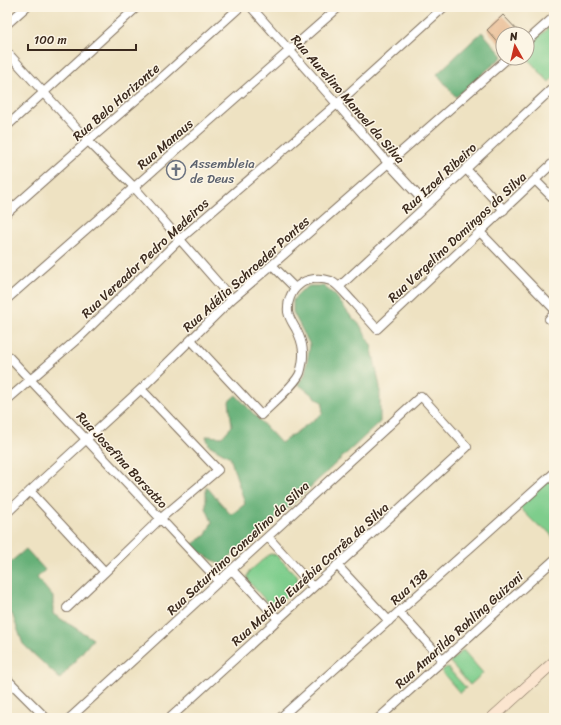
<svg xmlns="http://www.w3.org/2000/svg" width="561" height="725" viewBox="0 0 561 725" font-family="Sriracha,sans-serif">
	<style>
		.green { fill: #7ecd8c; stroke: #5c7c55 }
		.forest { fill: #66b078; stroke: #506d4b }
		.building { fill: #e2a979 }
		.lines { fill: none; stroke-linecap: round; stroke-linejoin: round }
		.street-casing { stroke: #7a6a57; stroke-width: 10 }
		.secondary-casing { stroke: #7a6a57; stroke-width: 12 }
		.street { stroke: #fff; stroke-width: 8 }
		.secondary { stroke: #fbe5cf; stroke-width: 11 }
		.labels { text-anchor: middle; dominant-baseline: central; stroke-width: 3; stroke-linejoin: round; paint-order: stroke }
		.street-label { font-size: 13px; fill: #3b2a1e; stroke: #fcf5e5 }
		.worship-label { font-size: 13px; fill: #5b616d; stroke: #fcf5e5; text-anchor: start }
	</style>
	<rect width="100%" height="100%" fill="#fcf5e5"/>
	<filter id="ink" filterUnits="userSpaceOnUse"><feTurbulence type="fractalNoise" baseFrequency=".025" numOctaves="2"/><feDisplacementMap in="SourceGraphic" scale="8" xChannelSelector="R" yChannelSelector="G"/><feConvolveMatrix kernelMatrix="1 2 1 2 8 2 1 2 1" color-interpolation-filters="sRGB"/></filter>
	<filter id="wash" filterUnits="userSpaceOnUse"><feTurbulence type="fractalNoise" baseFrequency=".012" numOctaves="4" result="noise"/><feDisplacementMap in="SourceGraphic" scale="16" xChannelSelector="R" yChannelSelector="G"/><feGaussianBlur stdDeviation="0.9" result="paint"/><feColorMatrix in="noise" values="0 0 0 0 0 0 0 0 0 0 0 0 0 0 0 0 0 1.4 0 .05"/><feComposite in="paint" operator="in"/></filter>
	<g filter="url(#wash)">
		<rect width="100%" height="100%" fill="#eee2c2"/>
		<!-- green -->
		<path class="green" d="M554,23V77L549,82L527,58V47Z
			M554,476V540C550,534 548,528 539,527L519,507Z
			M271,554L276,555L297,576L298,582L297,587L277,604L274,605L269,604L249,582L247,577L249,572L268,555Z
			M463,650L483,673L470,685L450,662Z
			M447,667L466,688L460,693L441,671Z"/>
		<!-- forest -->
		<path class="forest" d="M482,32L503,56L456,97L437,74Z
			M309,286H323L335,295L349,314L360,325L371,345L380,387V422L287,509L221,565L190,546L206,535L212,522L206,508V486L231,515L245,504L230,457L209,445L206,436L222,437L232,426L229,401L236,395L281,443L322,414L323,403L298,384L305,375L310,345L293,312V300L301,291Z
			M26,549L45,570L37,578L53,597V614L93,639L60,679L23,644L12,614L7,613V565Z"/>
		<g id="blocks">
			<!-- building -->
			<path class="building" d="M503,15L521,34H503V48L487,30Z
				M175,160L186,172L178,179L167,168Z"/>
		</g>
	</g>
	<g filter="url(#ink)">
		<use href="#blocks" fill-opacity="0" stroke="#7a6a57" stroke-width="1"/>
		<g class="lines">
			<!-- street casing -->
			<g class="street-casing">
				<path id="street" d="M251,7L337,104L388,163L427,205
					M7,24L26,7
					M527,41L554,17
					M7,52L88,141L134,187L232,299
					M7,126L137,7
					M466,169L504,210
					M535,180L554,199
					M7,213L88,141L158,81L240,7
					M480,232L554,309
					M272,265L295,288
					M339,287L554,87
					M7,299L339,7
					M549,319L554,314
					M191,340L261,415C270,406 296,384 300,373C305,356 304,344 296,329C293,324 289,318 288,312C287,302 291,291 299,285C307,278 321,277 331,281C340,286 346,295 353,302C361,311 369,320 377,329L554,162
					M7,355L219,581
					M7,400L82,335L179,240L337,104L444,7
					M30,491L105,572
					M7,513L30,491L141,389L232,299L272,265L508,58
					M268,537L313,587
					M337,565L389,621
					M232,570L278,619
					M67,608L105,572L160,519L218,470L141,389
					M399,612L443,660
					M7,679L46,718
					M70,718L421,396L467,447L170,718
					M280,718L554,473
					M379,718L554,560"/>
			</g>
			<!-- secondary casing -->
			<g class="secondary-casing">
				<path id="secondary" d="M492,718L554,662"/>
			</g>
			<!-- street -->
			<use href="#street" class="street"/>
			<!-- secondary -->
			<use href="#secondary" class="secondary"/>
		</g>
	</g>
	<!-- icons -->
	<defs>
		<g id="church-ring" transform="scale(1)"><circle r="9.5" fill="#fcf5e5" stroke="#6b7280" stroke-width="1.5"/><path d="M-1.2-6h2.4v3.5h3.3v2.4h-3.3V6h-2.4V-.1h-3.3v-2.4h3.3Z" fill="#6b7280"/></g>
	</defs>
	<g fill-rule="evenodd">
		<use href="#church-ring" x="176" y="170"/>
	</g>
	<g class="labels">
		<!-- street labels -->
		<g class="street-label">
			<text transform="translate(348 99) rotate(49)">Rua Aurelino Manoel da Silva</text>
			<text transform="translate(116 102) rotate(-41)">Rua Belo Horizonte</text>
			<text transform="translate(165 144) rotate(-41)">Rua Manaus</text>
			<text transform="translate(439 178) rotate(-43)">Rua Izoel Ribeiro</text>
			<text transform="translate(457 237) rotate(-43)">Rua Vergelino Domingos da Silva</text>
			<text transform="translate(145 258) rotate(-43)">Rua Vereador Pedro Medeiros</text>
			<text transform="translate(246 274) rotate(-42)">Rua Adélia Schroeder Pontes</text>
			<text transform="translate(122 460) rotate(47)">Rua Josefina Borsatto</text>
			<text transform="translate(238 548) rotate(-43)">Rua Saturnino Concelino da Silva</text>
			<text transform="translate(310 574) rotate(-42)">Rua Matilde Euzébia Corrêa da Silva</text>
			<text transform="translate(409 587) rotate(-42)">Rua 138</text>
			<text transform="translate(459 630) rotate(-42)">Rua Amarildo Rohling Guizoni</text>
		</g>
		<!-- worship labels -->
		<g class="worship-label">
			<text x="190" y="163">Assembleia<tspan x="190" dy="15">de Deus</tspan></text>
		</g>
	</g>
	<!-- margin -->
	<rect width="561" height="725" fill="none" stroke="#fcf5e5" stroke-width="24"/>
	<!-- north arrow -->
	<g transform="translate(515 46) rotate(352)"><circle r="19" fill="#fcf5e5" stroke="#afa495"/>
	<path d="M0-3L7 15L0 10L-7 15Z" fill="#c8321e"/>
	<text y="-6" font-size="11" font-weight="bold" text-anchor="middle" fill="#3b2a1e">N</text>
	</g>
	<!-- scale -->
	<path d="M28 44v6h108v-6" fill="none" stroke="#3b2a1e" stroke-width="2"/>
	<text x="34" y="44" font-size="12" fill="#3b2a1e" stroke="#fcf5e5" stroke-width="3" paint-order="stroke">100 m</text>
</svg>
